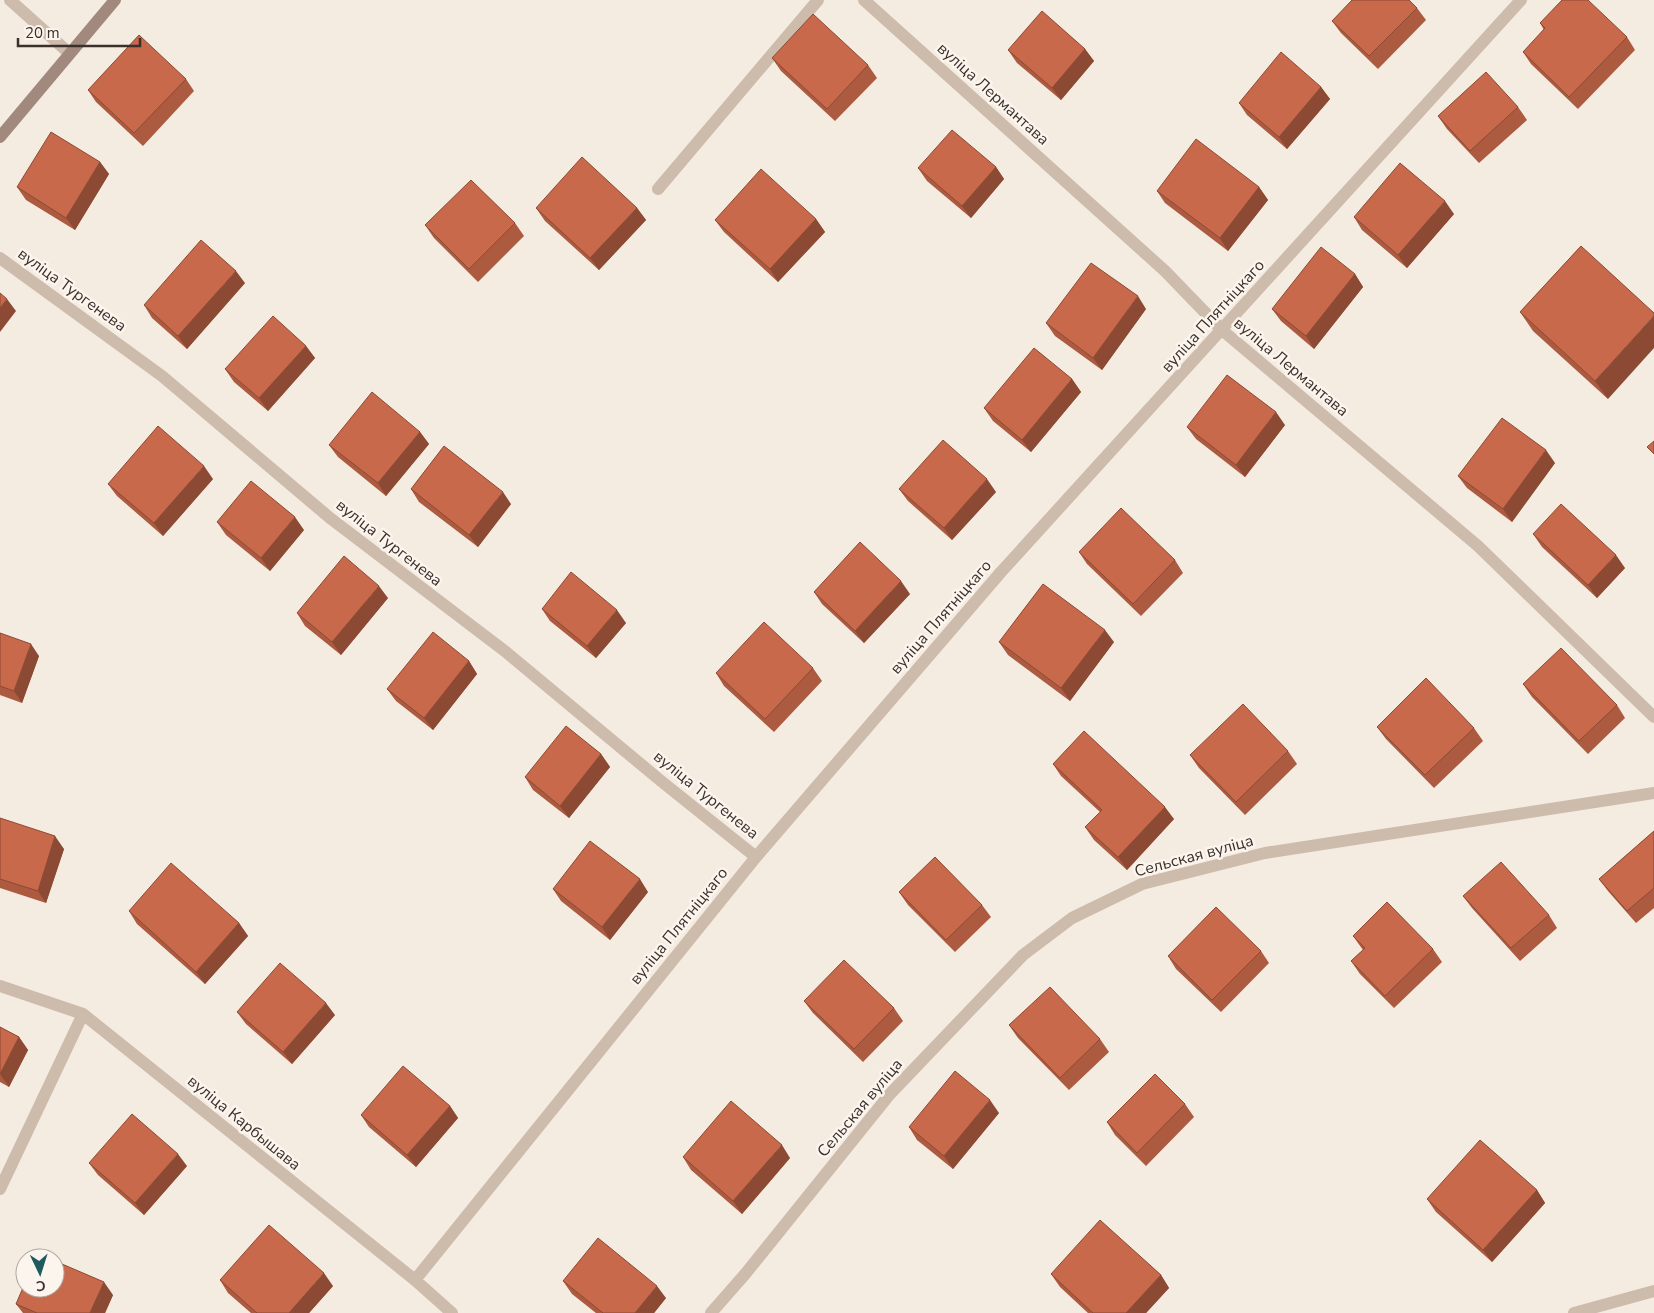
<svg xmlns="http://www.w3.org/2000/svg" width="1654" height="1313" viewBox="0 0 1654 1313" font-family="'Nunito Sans',sans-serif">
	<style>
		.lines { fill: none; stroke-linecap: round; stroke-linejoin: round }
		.lane { stroke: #cdbbac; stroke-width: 12 }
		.street { stroke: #cdbbac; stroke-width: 12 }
		.secondary { stroke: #a18a7d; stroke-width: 12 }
		.wall { fill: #ac5a40 }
		.shaded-wall { fill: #8c4a34 }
		.building { fill: #c8694b; stroke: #8c4a34 }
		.labels { text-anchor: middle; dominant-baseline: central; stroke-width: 5; stroke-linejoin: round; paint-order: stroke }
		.street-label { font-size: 16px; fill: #3b302b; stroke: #fbf5ee }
	</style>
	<rect width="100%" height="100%" fill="#f4ebe1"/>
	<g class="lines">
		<!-- lane -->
		<path class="lane" d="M658,189L818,0"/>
		<!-- street -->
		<path class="street" d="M10,0L69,53
			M864,0L1165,271L1222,330L1478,546L1654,717
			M0,258L162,376L330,518L506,652L661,781L756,857
			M0,986L83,1014L415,1280L452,1313
			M0,1189L83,1014
			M415,1280L756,857L1001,572L1521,0
			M711,1313L746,1273L890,1094L1023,955L1072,918L1142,884L1265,853L1654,793
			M1574,1313L1654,1291"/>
		<!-- secondary -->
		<path class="secondary" d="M0,137L115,0"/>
	</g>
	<!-- wall -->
	<path class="wall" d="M1417,8L1426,20L1378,69L1341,33L1332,21Z
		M1540,23L1627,37L1635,50L1578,109L1531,64L1523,52L1544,30Z
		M1085,49L1094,61L1061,100L1017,63L1008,50Z
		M772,58L868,65L877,78L835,121L781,71Z
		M186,79L194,91L143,146L96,102L88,90Z
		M1321,87L1330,99L1287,149L1247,115L1239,103Z
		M1518,107L1527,120L1479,163L1447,129L1438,116Z
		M100,162L109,174L75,230L26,200L17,187Z
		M996,167L1004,179L971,218L927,181L918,168Z
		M1259,187L1268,200L1228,251L1165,203L1157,191Z
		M536,208H637L646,220L599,270L545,221Z
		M1454,214L1407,268L1362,230L1354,217Z
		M816,219L825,232L778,282L724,232L715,220Z
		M515,223L524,236L478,282L434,238L425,225Z
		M1581,246L1608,399L1533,331L1520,312Z
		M1355,274L1363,287L1314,349L1281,321L1272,309Z
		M245,283L187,349L152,318L144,305Z
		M1146,309L1102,370L1055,336L1046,323Z
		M306,346L315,358L268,411L234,382L225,369Z
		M1072,379L1081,392L1031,452L993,421L984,408Z
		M1285,425L1245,477L1196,439L1187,427Z
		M420,432L429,444L386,496L338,457L329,445Z
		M1555,463L1512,522L1467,488L1458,476Z
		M213,479L163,536L117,496L108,484Z
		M411,489L511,504L478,547L419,502Z
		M899,489L996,492L952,540L908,501Z
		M217,522L304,530L270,571L226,535Z
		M1533,534L1625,568L1597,598L1542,547Z
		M1079,552L1175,560L1183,573L1141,616L1087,564Z
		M814,592L910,594L864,643L822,604Z
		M388,598L341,655L305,626L297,613Z
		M542,609L626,623L596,658L550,621Z
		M0,633L39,656L22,703L0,695Z
		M999,642H1114L1070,701L1008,655Z
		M469,661L477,674L433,730L396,701L387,689Z
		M813,668L822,681L774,732L724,686L716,673Z
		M1523,684L1617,705L1625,718L1588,754L1532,697Z
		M1377,727L1474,728L1483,741L1434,788L1386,739Z
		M1288,751L1297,764L1245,815L1199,768L1190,755Z
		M601,754L610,767L569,818L533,790L525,777Z
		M1053,764L1174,819L1127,870L1094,840L1085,827L1100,812L1061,776Z
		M0,818L64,849L46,903L0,888Z
		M1654,831V908L1636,923L1608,891L1599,879Z
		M553,889L648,892L610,940L561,901Z
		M899,892L982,905L991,917L955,952L908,905Z
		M1463,896L1549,915L1557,928L1520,961L1472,908Z
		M129,911L239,923L248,936L205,984L137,924Z
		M1353,936L1433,949L1442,962L1394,1008L1360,974L1351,961L1363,950Z
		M1261,951L1269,963L1221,1012L1176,969L1168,956Z
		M804,1001L894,1008L903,1021L863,1062L813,1013Z
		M237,1012L335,1015L292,1064L246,1024Z
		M1009,1025L1100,1039L1109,1052L1069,1090L1018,1038Z
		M0,1027L19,1037L28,1050L9,1087L0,1082Z
		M1185,1104L1194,1117L1146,1166L1115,1135L1107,1122Z
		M450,1106L458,1118L416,1167L369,1127L361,1115Z
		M999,1113L953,1169L917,1140L909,1127Z
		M683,1157L790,1158L742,1214L691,1170Z
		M89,1163L187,1166L144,1215L98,1175Z
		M1537,1190L1545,1203L1492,1262L1436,1212L1427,1199Z
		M1051,1274L1161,1275L1169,1288L1146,1313H1088L1060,1287Z
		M220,1280L333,1286L309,1313H251L228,1293Z
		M563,1281L666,1298L654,1313H596L572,1294Z
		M113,1295L105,1313H23L16,1304Z"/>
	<!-- shaded-wall -->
	<path class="shaded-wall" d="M1085,49L1094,61L1061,100L1052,88Z
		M1321,87L1330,99L1287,149L1279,137Z
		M100,162L109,174L75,230L66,218Z
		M996,167L1004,179L971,218L962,206Z
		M1259,187L1268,200L1228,251L1220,238Z
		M1445,201L1454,214L1407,268L1398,255Z
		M637,208L646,220L599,270L590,258Z
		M816,219L825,232L778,282L770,269Z
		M236,271L245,283L187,349L178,336Z
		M1355,274L1363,287L1314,349L1306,336Z
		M1138,296L1146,309L1102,370L1093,358Z
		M7,299L16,311L0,332V308Z
		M1654,316V348L1608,399L1595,381Z
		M306,346L315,358L268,411L259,398Z
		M1072,379L1081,392L1031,452L1022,440Z
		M1276,412L1285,425L1245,477L1236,465Z
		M420,432L429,444L386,496L378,483Z
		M1546,450L1555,463L1512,522L1503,509Z
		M204,466L213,479L163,536L154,523Z
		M987,479L996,492L952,540L944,528Z
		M503,492L511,504L478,547L469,535Z
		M295,517L304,530L270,571L261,558Z
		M1616,555L1625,568L1597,598L1588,585Z
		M901,581L910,594L864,643L855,631Z
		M379,586L388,598L341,655L332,642Z
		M617,610L626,623L596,658L587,646Z
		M1105,630L1114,642L1070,701L1061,688Z
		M31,644L39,656L22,703L14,691Z
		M469,661L477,674L433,730L424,718Z
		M601,754L610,767L569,818L560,806Z
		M1165,807L1174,819L1127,870L1118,857Z
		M55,836L64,849L46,903L38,891Z
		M640,879L648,892L610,940L602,927Z
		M239,923L248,936L205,984L196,972Z
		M326,1003L335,1015L292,1064L283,1052Z
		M19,1037L28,1050L9,1087L0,1074Z
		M990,1100L999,1113L953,1169L944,1156Z
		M450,1106L458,1118L416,1167L407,1155Z
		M782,1145L790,1158L742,1214L733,1201Z
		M178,1154L187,1166L144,1215L135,1203Z
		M1537,1190L1545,1203L1492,1262L1483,1250Z
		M324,1273L333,1286L309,1313H289Z
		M1161,1275L1169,1288L1146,1313H1126Z
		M104,1282L113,1295L105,1313H90Z
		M657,1286L666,1298L654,1313H635Z"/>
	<!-- building -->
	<path class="building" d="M1352,0H1409L1417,8L1369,56L1332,21Z
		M1562,0H1588L1627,37L1569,97L1523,52L1545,28L1540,23Z
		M1042,11L1085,49L1052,88L1008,50Z
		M813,14L868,65L827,109L772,58Z
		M139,35L186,79L134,133L88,90Z
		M1281,52L1321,87L1279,137L1239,103Z
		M1486,72L1518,107L1470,151L1438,116Z
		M952,130L996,167L962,206L918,168Z
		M51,132L100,162L66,218L17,187Z
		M1196,139L1259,187L1220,238L1157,191Z
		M582,157L637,208L590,258L536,208Z
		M1400,163L1445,201L1398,255L1354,217Z
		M761,169L816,219L770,269L715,220Z
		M471,180L515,223L469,269L425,225Z
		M201,240L236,271L178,336L144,305Z
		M1581,246L1654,313V316L1595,381L1520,312Z
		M1321,247L1355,274L1306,336L1272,309Z
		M1091,263L1138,296L1093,358L1046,323Z
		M0,293L7,299L0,308Z
		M273,316L306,346L259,398L225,369Z
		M1034,348L1072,379L1022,440L984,408Z
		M1227,375L1276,412L1236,465L1187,427Z
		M372,392L420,432L378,483L329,445Z
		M1502,418L1546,450L1503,509L1458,476Z
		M158,426L204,466L154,523L108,484Z
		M943,440L987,479L944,528L899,489Z
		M1654,441V454L1647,447Z
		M444,446L503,492L469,535L411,489Z
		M251,481L295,517L261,558L217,522Z
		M1561,504L1616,555L1588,585L1533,534Z
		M1121,508L1175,560L1133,604L1079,552Z
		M860,542L901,581L855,631L814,592Z
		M344,556L379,586L332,642L297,613Z
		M571,572L617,610L587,646L542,609Z
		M1043,584L1105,630L1061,688L999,642Z
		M764,622L813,668L765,719L716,673Z
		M433,632L469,661L424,718L387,689Z
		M0,633L31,644L14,691L0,686Z
		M1561,648L1617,705L1579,741L1523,684Z
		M1426,678L1474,728L1425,775L1377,727Z
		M1243,704L1288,751L1236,802L1190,755Z
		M566,726L601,754L560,806L525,777Z
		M1084,731L1165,807L1118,857L1085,827L1102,810L1053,764Z
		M0,818L55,836L38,891L0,879Z
		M1654,831V888L1627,911L1599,879Z
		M590,841L640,879L602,927L553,889Z
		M935,857L982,905L946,940L899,892Z
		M1501,862L1549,915L1511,948L1463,896Z
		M171,863L239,923L196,972L129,911Z
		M1387,902L1433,949L1385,996L1351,961L1365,948L1353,936Z
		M1216,907L1261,951L1212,1000L1168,956Z
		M844,960L894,1008L854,1049L804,1001Z
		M280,963L326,1003L283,1052L237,1012Z
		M1050,987L1100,1039L1060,1078L1009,1025Z
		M0,1027L19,1037L0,1074Z
		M403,1066L450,1106L407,1155L361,1115Z
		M955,1071L990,1100L944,1156L909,1127Z
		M1155,1074L1185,1104L1137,1153L1107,1122Z
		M731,1101L782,1145L733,1201L683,1157Z
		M132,1114L178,1154L135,1203L89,1163Z
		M1480,1140L1537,1190L1483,1250L1427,1199Z
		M1100,1220L1161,1275L1126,1313H1093L1051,1274Z
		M269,1225L324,1273L289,1313H257L220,1280Z
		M598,1238L657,1286L635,1313H603L563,1281Z
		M38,1253L49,1258H36Z
		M55,1261L104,1282L90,1313H37L16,1304L25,1283V1288H55Z"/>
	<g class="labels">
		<!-- street labels -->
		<g class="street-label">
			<text transform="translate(993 94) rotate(42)">вуліца Лермантава</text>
			<text transform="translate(72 290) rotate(36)">вуліца Тургенева</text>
			<text transform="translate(1213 316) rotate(-48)">вуліца Плятніцкаго</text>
			<text transform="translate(1291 367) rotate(40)">вуліца Лермантава</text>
			<text transform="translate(389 543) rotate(38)">вуліца Тургенева</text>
			<text transform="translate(941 617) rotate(-49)">вуліца Плятніцкаго</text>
			<text transform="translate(706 795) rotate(39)">вуліца Тургенева</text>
			<text transform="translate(1194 856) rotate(-15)">Сельская вуліца</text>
			<text transform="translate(679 926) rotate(-51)">вуліца Плятніцкаго</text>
			<text transform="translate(860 1108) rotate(-50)">Сельская вуліца</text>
			<text transform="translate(244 1123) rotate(39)">вуліца Карбышава</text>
		</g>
	</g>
	<!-- north arrow -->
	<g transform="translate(40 1273) rotate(176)"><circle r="24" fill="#fbf5ee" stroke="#aea6a0"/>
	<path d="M0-4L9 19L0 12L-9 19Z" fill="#1f5a5e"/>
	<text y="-8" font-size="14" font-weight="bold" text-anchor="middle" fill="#3b302b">С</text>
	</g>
	<!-- scale -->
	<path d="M18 38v8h122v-8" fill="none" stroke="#3b302b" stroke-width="2.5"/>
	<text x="25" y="38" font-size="15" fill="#3b302b" stroke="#fbf5ee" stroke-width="4" paint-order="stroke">20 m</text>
</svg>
